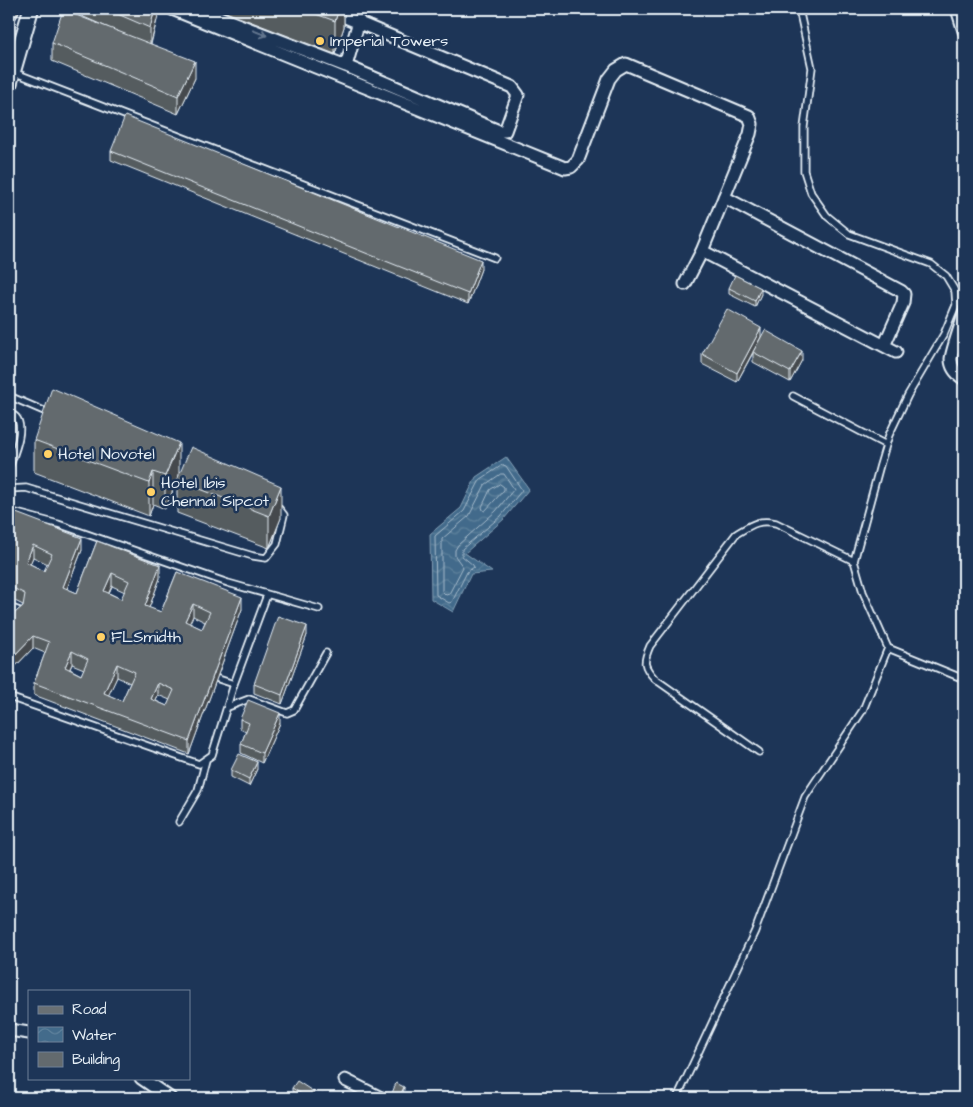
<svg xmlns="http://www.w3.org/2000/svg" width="973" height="1107" viewBox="0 0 973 1107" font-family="'Architects Daughter',sans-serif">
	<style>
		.water { fill: url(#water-waves); stroke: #85a1b7 }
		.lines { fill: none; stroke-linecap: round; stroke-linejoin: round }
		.shore { stroke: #a6bbcc; stroke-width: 1 }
		.service-casing { stroke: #e8f1f8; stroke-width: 9 }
		.minor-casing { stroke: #e8f1f8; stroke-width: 15 }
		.tertiary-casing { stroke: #e8f1f8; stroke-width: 18 }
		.primary-casing { stroke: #e8f1f8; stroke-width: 21 }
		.service { stroke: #1d3557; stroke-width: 5.5 }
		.minor { stroke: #1d3557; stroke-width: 11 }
		.tertiary { stroke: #1d3557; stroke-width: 14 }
		.primary { stroke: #6a7074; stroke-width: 18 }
		.wall { fill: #555b5f; stroke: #e8f1f8; fill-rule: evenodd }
		.shaded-wall { fill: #454a4d; stroke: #e8f1f8 }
		.building { fill: #636a6e; stroke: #e8f1f8; fill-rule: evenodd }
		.oneway { stroke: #64778f }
		.poi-dot { fill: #ffd166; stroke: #1d3557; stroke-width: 2 }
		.labels { text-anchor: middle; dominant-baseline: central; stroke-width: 5; stroke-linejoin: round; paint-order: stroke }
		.poi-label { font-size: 16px; fill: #e8f1f8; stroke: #1d3557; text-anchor: start }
	</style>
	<defs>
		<pattern id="water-waves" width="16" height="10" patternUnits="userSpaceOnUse" patternTransform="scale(1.25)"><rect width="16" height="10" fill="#436b8b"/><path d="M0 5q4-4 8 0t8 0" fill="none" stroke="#5e819c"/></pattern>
	</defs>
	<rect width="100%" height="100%" fill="#1d3557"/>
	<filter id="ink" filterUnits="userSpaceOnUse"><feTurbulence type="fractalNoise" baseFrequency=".02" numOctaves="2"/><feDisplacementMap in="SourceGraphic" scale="10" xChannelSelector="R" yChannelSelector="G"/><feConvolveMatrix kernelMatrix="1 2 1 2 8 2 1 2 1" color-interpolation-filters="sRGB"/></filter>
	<g filter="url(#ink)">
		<!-- water -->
		<path class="water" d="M506,457L529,489L504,519L465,553L492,572L471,574L453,612L431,599L430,534L461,508L476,477Z"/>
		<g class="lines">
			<!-- shore -->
			<path class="shore" d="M503,465L506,466L522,490L501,516L462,549V556L473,565L474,567L467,572L452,602L449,603L436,595L435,536L464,511L480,480Z
				M501,474H504L514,489L496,511L458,545L455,550V556L463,567L449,594L446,595L442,591V539L469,516L485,485Z
				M500,484L504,487V490L485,511L483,510L482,507L490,490Z"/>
			<!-- service casing -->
			<g class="service-casing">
				<path id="service" d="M799,9L812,68L804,127V171L811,193L827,216L849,234L931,264L946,276L955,291L956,305L944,334L908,395L889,435L880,465L854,561L863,592L888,648L964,679
					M13,72L495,258
					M9,396L51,414
					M793,396L886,445
					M9,413C9,413 16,416 16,417C26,428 13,456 9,468
					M9,489L26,488L253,556L266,558L277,544L284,515L277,506
					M9,511L58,524L228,583L319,609
					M9,607L23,612
					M209,676L234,684
					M9,697L199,764L212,755L234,684L267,595
					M228,707L249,699L287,713L294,710L326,653
					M759,752L655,679C643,666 643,662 650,646L736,534C751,525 758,519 776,523L854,561
					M179,822L198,790L206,760
					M677,1098L755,931L805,797L863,710L888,648"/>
			</g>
			<!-- minor casing -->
			<g class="minor-casing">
				<path id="minor" d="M172,9L565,168L571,167L578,160L609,79L616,70L626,64L749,116L752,124L750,134L702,251L685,284
					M198,9L346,66L499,131H505L518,95L512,87L326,9
					M957,9L964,31
					M346,66L359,21
					M724,197L901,291L904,294L903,303L884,346
					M702,251L896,352
					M964,315C961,325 952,350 951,359C951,368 958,375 964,379
					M9,1030L29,1033
					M141,1078L170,1098
					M345,1080L381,1098"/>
			</g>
			<!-- tertiary casing -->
			<g class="tertiary-casing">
				<path id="tertiary" d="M9,85L31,9"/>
			</g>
			<!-- primary casing -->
			<g class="primary-casing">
				<path id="primary" d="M9,11V9"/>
			</g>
			<!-- service -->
			<use href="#service" class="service"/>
			<!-- minor -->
			<use href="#minor" class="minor"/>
			<!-- tertiary -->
			<use href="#tertiary" class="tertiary"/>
			<!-- primary -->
			<use href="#primary" class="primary"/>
		</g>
		<!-- wall -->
		<path class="wall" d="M70,9H159V12L151,44L195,78L178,114L52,61V43L109,28L70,11Z
			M218,9H344V27L335,54Z
			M111,151L481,269L468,304L111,160Z
			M729,288L761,294L755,307L729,294Z
			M761,337L802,360L790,382L753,362V353L737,382L702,364V354Z
			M34,440L179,474L281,518L269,548L177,513V481L165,509L153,504L149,516L34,472Z
			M9,529L82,550L67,589L77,593L97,541L160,578L149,608L161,612L177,572L242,609L189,754L34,695V683L45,653L33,648L9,673V618L23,606V605L9,598ZM33,557L48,564L44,571L30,564ZM112,586L125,592L121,599L109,593ZM193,616L205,622L202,629L189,623ZM72,664L84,669L81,675L70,669ZM117,677L130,683L122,701L108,695ZM158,695L170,700L167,706L156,701Z
			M307,635L282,704L254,693V684Z
			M240,719L280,723L262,763L241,753V744L246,731L240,728Z
			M257,769L249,786L231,777V770Z
			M292,1088L314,1095L312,1098H303L292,1091Z"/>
		<!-- shaded-wall -->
		<path class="shaded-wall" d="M155,9H159V12L150,46V28Z
			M339,9H344V27L335,54V21Z
			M195,61V78L178,114V96Z
			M481,260V269L468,304V294Z
			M761,288V294L755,307V301Z
			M761,328V337L737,382V373Z
			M802,351V360L790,382V372Z
			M179,443V476L165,509V476Z
			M153,472V504L149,516V483Z
			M281,486V518L269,548V516Z
			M82,538V550L63,599V587Z
			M33,545V557L26,574V562Z
			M160,565V578L145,619V606Z
			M112,573V586L104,603V591Z
			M242,597V609L189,754V741Z
			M193,604V616L185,633V621Z
			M307,626V635L282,704V695Z
			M33,636V648L9,673V661Z
			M72,651V664L65,679V667Z
			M117,664V677L104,705V693Z
			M158,683V695L151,711V699Z
			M280,713V723L262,763V753Z
			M257,762V769L249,786V779Z
			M404,1087V1090L401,1098H399Z"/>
		<!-- building -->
		<path class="building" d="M106,9H155L150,28Z
			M302,9H339L335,21Z
			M63,10L195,61L178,96L52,43Z
			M125,116L481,260L468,294L111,151Z
			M735,275L761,288L755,301L729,288Z
			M727,309L761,328L737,373L702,354Z
			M765,330L802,351L790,372L753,352Z
			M52,388L179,443L165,476L153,472L149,483L34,440Z
			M191,447L281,486L269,516L177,480Z
			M11,511L82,538L63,587L77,593L97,541L160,565L145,606L161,612L177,572L242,597L189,741L34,683L49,642L33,636L9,661V618L23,606L25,594L9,586V529ZM33,545L52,554L44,571L26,562ZM112,573L129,581L121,599L104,591ZM193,604L210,612L202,629L185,621ZM72,651L88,659L81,675L65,667ZM117,664L135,672L122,701L104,693ZM158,683L174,690L167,706L151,699Z
			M278,616L307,626L282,695L254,684Z
			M248,700L280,713L262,753L241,744L249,723L240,719Z
			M239,754L257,762L249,779L231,770Z
			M297,1081L314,1092L310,1098H308L292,1088Z
			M396,1083L404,1087L399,1098H396L391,1096Z
			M292,1092L303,1098H289L288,1097Z
			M322,1095L330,1098H321Z"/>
		<!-- one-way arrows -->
		<defs><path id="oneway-shaft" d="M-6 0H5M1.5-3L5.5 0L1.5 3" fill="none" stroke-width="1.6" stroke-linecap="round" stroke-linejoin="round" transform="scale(1.25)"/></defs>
		<use class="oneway" href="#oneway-shaft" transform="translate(260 33) rotate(21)"/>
	</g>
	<!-- markers -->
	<g class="poi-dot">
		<circle cx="320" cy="41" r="5"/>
		<circle cx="48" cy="454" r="5"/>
		<circle cx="151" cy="492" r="5"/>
		<circle cx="101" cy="637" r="5"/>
	</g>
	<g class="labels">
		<!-- poi labels -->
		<g class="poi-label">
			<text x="330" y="41">Imperial Towers</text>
			<text x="58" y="454">Hotel Novotel</text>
			<text x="161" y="483">Hotel Ibis<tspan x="161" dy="18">Chennai Sipcot</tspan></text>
			<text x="111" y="637">FLSmidth</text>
		</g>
	</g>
	<!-- margin -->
	<rect width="973" height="1107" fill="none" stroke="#1d3557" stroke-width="30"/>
	<rect x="15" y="15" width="943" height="1077" fill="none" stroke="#e8f1f8" stroke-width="2" filter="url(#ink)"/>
	<!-- legend -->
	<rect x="28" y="990" width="162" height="90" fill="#1d3557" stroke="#6e8097"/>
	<rect x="38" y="1006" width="25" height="8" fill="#6a7074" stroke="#6e8097"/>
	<text x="72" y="1014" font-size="15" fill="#e8f1f8">Road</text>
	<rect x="38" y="1027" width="25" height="15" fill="url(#water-waves)" stroke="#6e8097"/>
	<text x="72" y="1040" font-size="15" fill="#e8f1f8">Water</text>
	<rect x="38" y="1052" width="25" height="15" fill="#636a6e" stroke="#6e8097"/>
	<text x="72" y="1064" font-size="15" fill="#e8f1f8">Building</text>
</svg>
